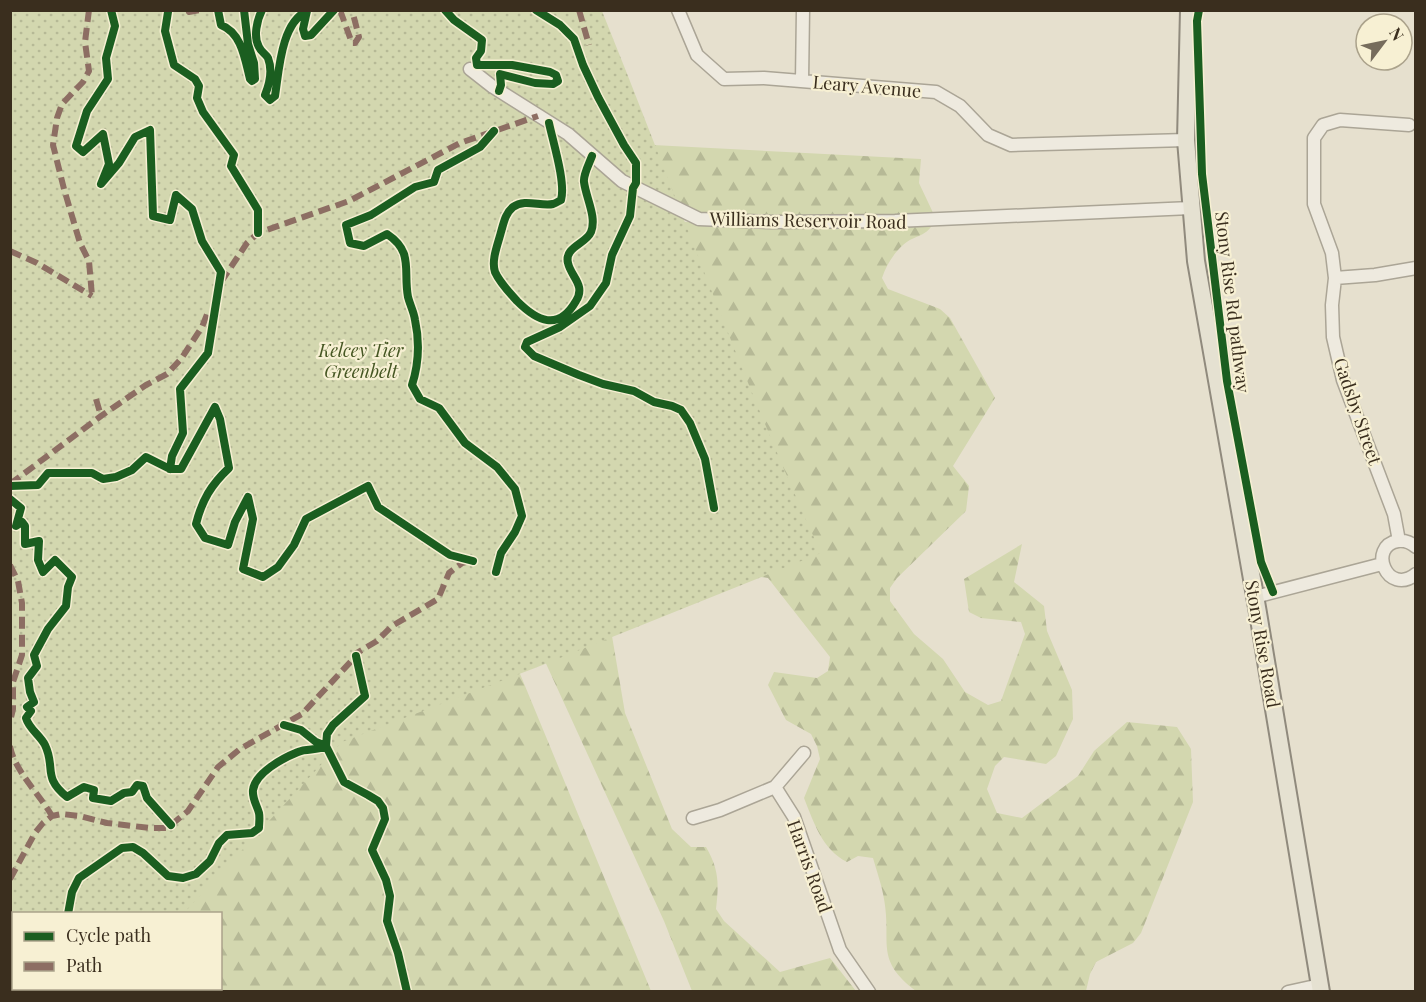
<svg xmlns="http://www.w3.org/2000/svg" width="1426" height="1002" viewBox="0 0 1426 1002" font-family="'Playfair Display',serif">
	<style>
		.forest { fill: url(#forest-firs); fill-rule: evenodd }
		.park { fill: url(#park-dots) }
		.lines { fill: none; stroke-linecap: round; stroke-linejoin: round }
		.minor-casing { stroke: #aba596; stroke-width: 15 }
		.major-casing { stroke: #908a7d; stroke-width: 20 }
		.minor { stroke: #eeeadf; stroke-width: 12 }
		.major { stroke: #e5e1d1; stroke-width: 16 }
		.quiet { stroke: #8d6e63; stroke-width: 6; stroke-dasharray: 12 6; stroke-linecap: butt }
		.cycleway-casing { stroke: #f7f0d3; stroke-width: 11 }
		.cycleway { stroke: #1b5e20; stroke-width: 8 }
		.labels { text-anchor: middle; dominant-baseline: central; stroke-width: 4.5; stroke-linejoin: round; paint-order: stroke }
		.street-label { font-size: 18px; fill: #3a2e1e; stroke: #f7f0d3 }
		.park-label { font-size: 18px; font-style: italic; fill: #465723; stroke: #f7f0d3 }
	</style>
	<defs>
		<pattern id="forest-firs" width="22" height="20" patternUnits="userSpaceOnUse" patternTransform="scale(1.5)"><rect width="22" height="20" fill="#d3d7af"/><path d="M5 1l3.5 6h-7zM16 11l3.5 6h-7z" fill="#b6b996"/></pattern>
		<pattern id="park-dots" width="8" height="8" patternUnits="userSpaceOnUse" patternTransform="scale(1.5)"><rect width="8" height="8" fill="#d3d7af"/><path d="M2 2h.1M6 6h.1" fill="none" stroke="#b6b996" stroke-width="1.8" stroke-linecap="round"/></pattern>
	</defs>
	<rect width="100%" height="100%" fill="#e6e0ce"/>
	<!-- forest -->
	<path class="forest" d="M128,10L511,652L651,991H11L10,11ZM14,914H220V988H14Z
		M653,145L921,159L919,183L936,219C926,239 917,233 903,245C893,254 886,266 882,278L888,289L940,309L950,318L995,398L953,466L969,486L966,511L897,578L890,588V601L914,634L943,659L965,692L988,705L1001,701L1025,634L1021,622L981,618L969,612L964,579L1022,544L1014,582L1044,606L1047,631L1072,690L1073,719L1056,756L1046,764L1004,757L995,766L987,789L997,813L1022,818L1078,776L1094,751L1127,722L1177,727L1191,749L1193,802L1141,933L1133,943L1096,962L1090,974L1086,991H916C874,959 892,944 884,899C882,886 877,872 873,858L858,856L847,862C822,849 814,823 804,798L820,759L817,746L811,734L786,720L768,685L774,672L817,678L828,671L830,657L768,578L755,576L612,636L625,713L672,829L691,847H706C719,869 719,884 716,909L724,921L780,972L830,958L856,991H692L664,921L537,644L671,221L703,223L623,172Z"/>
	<!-- park -->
	<path class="park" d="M10,11H602C675,191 740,376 821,553L535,668L342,742L184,913L14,914V988H201L202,991H11Z"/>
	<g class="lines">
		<!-- minor casing -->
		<g class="minor-casing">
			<path id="minor" d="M678,10L697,55L724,79L764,78L936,92L960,106L988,135L1011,145L1186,140
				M470,69L493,87L568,134L622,181L699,219L771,222L895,221L1191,208
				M802,81L803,10
				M1335,278L1375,275L1416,268
				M1399,541L1394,514L1343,380L1333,337L1332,305L1335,278L1332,253L1314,204V138L1323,125L1340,120L1409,125
				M1416,547C1410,542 1405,540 1398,541C1367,546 1387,597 1416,574
				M1255,597L1382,564
				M775,787L804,753
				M693,818L720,810L775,787L794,817L840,950L869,992
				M1288,992L1320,985"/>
		</g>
		<!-- major casing -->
		<g class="major-casing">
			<path id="major" d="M1189,10L1186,140L1196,261L1258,613L1321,992"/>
		</g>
		<!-- minor -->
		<use href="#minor" class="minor"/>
		<!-- major -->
		<use href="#major" class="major"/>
		<!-- quiet -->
		<path class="quiet" d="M89,10L85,42L89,71L83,82L62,104L57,118L53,145L64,189L80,243L89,261L92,296
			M190,10L189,12L200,10
			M340,10L352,43H355L359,37L352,10
			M579,10L589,45
			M10,251L37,263L92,296
			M221,282L247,243L258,233L349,201L460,143L538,116
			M96,399L101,416
			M10,484L101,416L146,385L167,374L181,359L202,327L208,312
			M10,565L18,581L22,603V655L13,682V709L10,722
			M10,746C14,770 40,795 52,816
			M10,879L35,833L43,823L52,816L62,814L80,816L107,823L150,828H166L171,825L188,811L218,767L240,749L302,714L356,656L355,654L377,641L392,626L438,599L449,573L462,563L470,561
			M20,992V988"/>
		<!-- cycleway casing -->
		<g class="cycleway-casing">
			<path id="cycleway" d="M111,10L115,26L106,58L108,79L87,111L76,146L83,152L103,134L109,164L101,184L119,163L135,137L150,130L153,216L170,220L176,195L192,209L202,241L221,272L208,353L180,389L183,433L172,456L170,469H181L215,407L220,419L229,468C211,485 202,500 196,524L205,538L228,545L235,522L248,497L253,519L243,569L263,577L278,567L294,545L306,519L368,486L378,507L450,555L473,561
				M218,10L221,25C242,33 245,60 250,79L252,81L255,79L254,63L248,44L244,10
				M262,10C257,20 253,37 259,47C261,52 266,54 268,58C273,71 270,83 265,95L270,100L275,96C279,71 281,23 307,11L303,29L305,36L311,35L334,10
				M445,10L454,20L482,40L481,51L476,58L477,65H512L550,72L556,75L558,81L553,84L535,83L500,74L501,85L499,91
				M536,10L560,25L574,39L583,65L598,97L624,145L636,163V183L633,188L630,216L612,255L606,283L590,306L560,327L527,342L525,347L534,356L579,375L603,384L634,391L654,402L672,406L681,410L690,423L705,459L714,508
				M1199,10L1197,21L1202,174L1227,381L1261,562L1273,592
				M168,12L165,31L174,65L195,79L199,86L197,98L203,112L234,155L231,166L258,210V233
				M549,123C553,142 566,183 561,200C559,201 556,203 553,204C541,207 525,198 513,207C505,214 504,222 501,232C498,244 491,260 495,272C500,283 509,292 517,301C537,321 558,332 576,301C586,285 571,277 568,263C564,247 586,244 591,232C597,217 586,198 584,182C583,175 589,164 592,156
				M494,131L480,147L438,170L434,182L415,187L371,215L346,225L350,243L364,246L387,234C414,252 403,270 408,297C410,305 414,312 415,320C420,343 419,363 412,385L420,399L439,408L465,443L497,467L515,489L522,516L515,532L501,553L496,572
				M10,486L38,485L48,473H92L103,479L116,477L132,470L146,457L170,469
				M10,499L21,508L16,526L22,522L25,526V544L39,541L38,560L43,572L55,560L72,577L68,587L66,606L48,629L34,655L37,666L28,678L30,692L34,702L27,707L31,711L26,718C29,729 40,735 45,745C56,768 42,777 67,797L84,787L94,790L93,798L111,801L124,793L132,792L137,785L143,786L147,798L171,825
				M356,656L365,696L333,725L327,734L326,746L344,782L368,795L378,801L383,808L385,819L372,850L386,880L390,896L387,921L398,953L407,992
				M68,914L72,892L79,878L122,848L133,847L143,853L168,876L183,878L196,874L210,861L219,843L227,835L252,833L259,828C259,823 260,818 259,813C257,805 252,799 253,790C255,773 283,758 298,752C307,748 317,751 326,746L316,742L301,730L284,725"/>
		</g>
		<!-- cycleway -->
		<use href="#cycleway" class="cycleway"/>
	</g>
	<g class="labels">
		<!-- street labels -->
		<g class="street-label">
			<text transform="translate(867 86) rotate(5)">Leary Avenue</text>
			<text transform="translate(808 220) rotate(1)">Williams Reservoir Road</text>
			<text transform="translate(1233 302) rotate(83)">Stony Rise Rd pathway</text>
			<text transform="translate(1358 411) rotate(71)">Gadsby Street</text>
			<text transform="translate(1263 644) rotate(80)">Stony Rise Road</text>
			<text transform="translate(810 866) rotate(70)">Harris Road</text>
		</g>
		<!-- park labels -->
		<g class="park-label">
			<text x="361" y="350">Kelcey Tier<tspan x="361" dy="21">Greenbelt</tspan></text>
		</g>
	</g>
	<!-- border -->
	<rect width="1426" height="1002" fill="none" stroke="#3a2e1e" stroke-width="24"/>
	<!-- legend -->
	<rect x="12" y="912" width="210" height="78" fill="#f7f0d3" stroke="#aba28b" stroke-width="1.5"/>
	<rect x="24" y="932" width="30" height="9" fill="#1b5e20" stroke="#aba28b" stroke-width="1.5"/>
	<text x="66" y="942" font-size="18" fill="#3a2e1e">Cycle path</text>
	<rect x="24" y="962" width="30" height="9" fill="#8d6e63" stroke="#aba28b" stroke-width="1.5"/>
	<text x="66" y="972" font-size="18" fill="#3a2e1e">Path</text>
	<!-- north arrow -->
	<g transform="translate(1384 42) rotate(58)"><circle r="28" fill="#f7f0d3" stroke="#aba28b" stroke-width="1.5"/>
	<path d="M0-4.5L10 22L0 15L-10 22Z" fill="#766c5c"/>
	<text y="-9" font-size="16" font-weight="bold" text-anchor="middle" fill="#3a2e1e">N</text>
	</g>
</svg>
